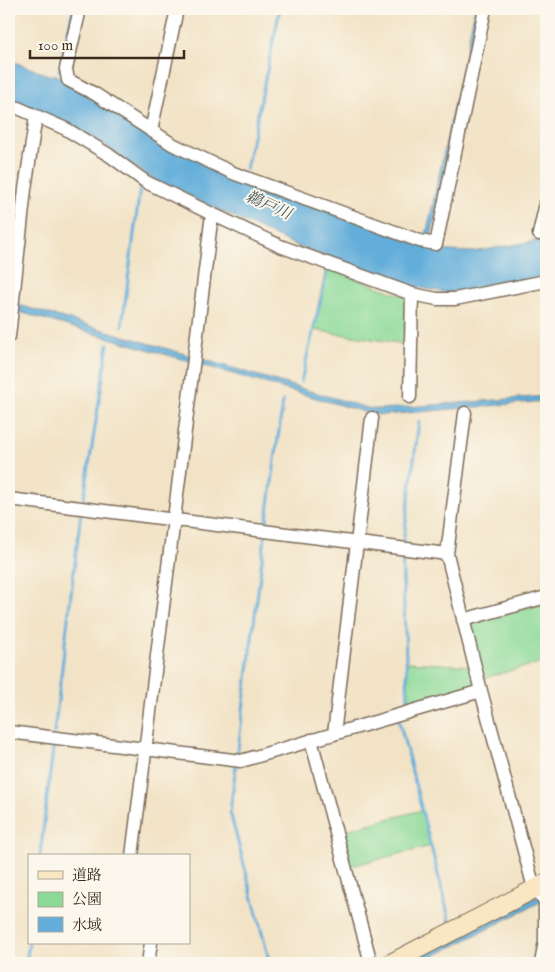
<svg xmlns="http://www.w3.org/2000/svg" width="555" height="972" viewBox="0 0 555 972" font-family="'IM FELL English','Noto Serif JP',serif">
	<style>
		.green { fill: #8bd997; stroke: #63825a }
		.water { fill: #62adda; stroke: #4e6c7c }
		.lines { fill: none; stroke-linecap: round; stroke-linejoin: round }
		.stream { stroke: #62adda; stroke-width: 3 }
		.lane-casing { stroke: #7b6b59; stroke-width: 9 }
		.street-casing { stroke: #7b6b59; stroke-width: 15 }
		.secondary-casing { stroke: #7b6b59; stroke-width: 20 }
		.lane { stroke: #fff; stroke-width: 6 }
		.street { stroke: #fff; stroke-width: 12 }
		.secondary { stroke: #f9e7c3; stroke-width: 18 }
		.labels { text-anchor: middle; dominant-baseline: central; stroke-width: 4; stroke-linejoin: round; paint-order: stroke }
		.water-label { font-size: 16px; font-style: italic; fill: #495860; stroke: #fbf7ec }
	</style>
	<rect width="100%" height="100%" fill="#fbf7ec"/>
	<filter id="ink" filterUnits="userSpaceOnUse"><feTurbulence type="fractalNoise" baseFrequency=".02" numOctaves="2"/><feDisplacementMap in="SourceGraphic" scale="10" xChannelSelector="R" yChannelSelector="G"/><feConvolveMatrix kernelMatrix="1 2 1 2 8 2 1 2 1" color-interpolation-filters="sRGB"/></filter>
	<filter id="wash" filterUnits="userSpaceOnUse"><feTurbulence type="fractalNoise" baseFrequency=".0096" numOctaves="4" result="noise"/><feDisplacementMap in="SourceGraphic" scale="20" xChannelSelector="R" yChannelSelector="G"/><feGaussianBlur stdDeviation="1.12" result="paint"/><feColorMatrix in="noise" values="0 0 0 0 0 0 0 0 0 0 0 0 0 0 0 0 0 1.4 0 .05"/><feComposite in="paint" operator="in"/></filter>
	<g filter="url(#wash)">
		<rect width="100%" height="100%" fill="#f2e3c6"/>
		<!-- green -->
		<path class="green" d="M326,268L406,297L405,344L313,330Z
			M546,603V661L481,679L467,624Z
			M407,662L472,666L477,688L410,709Z
			M422,810L431,846L347,867L338,832Z"/>
		<!-- water -->
		<path class="water" d="M475,9H481L431,236L426,235Z
			M9,60L51,76L54,74L62,78L153,137L424,247L449,251L474,252L546,239V275L464,293H448L413,286L384,278L297,246L156,181L120,157L98,140L67,124L9,100Z
			M9,302L371,409H383L546,396V401L384,415L371,414L9,309Z
			M546,892V899L420,963H404Z"/>
		<g class="lines">
			<!-- stream -->
			<path class="stream" d="M59,71L73,9
				M246,170L280,9
				M122,326L140,188
				M301,382L327,273
				M83,504L108,344
				M266,527L283,401
				M403,544L419,422
				M402,556L408,708
				M399,720L450,922
				M54,733L81,512
				M237,757L265,536
				M236,765L230,812L270,963
				M40,856L54,741
				M26,963L29,943"/>
		</g>
	</g>
	<g filter="url(#ink)">
		<g class="lines">
			<!-- lane casing -->
			<g class="lane-casing">
				<path id="lane" d="M535,889L542,904V941L538,963"/>
			</g>
			<!-- street casing -->
			<g class="street-casing">
				<path id="street" d="M80,9L66,69L68,80L95,94L172,144L233,173L420,241L436,244L485,9
					M9,104L66,129L109,155L146,182L212,214L280,246L412,294L437,299H455L546,281
					M151,131L177,9
					M539,234L546,203
					M9,336L25,189L36,116
					M410,397L412,294
					M465,413L447,554L481,691L534,888
					M9,499L447,554
					M463,620L546,597
					M9,732L241,761L481,691
					M334,734L372,418
					M311,740L371,963
					M132,856L212,214
					M148,963L151,943"/>
			</g>
			<!-- secondary casing -->
			<g class="secondary-casing">
				<path id="secondary" d="M391,963L546,883"/>
			</g>
			<!-- lane -->
			<use href="#lane" class="lane"/>
			<!-- street -->
			<use href="#street" class="street"/>
			<!-- secondary -->
			<use href="#secondary" class="secondary"/>
		</g>
	</g>
	<g class="labels">
		<!-- water labels -->
		<g class="water-label">
			<text transform="translate(268 206) rotate(24)">鵜戸川</text>
		</g>
	</g>
	<!-- margin -->
	<rect width="555" height="972" fill="none" stroke="#fbf7ec" stroke-width="30"/>
	<!-- legend -->
	<rect x="28" y="854" width="162" height="90" fill="#fbf7ec" stroke="#aea59a"/>
	<rect x="38" y="871" width="25" height="8" fill="#f9e7c3" stroke="#aea59a"/>
	<text x="72" y="880" font-size="15" fill="#3b2a1e">道路</text>
	<rect x="38" y="892" width="25" height="15" fill="#8bd997" stroke="#aea59a"/>
	<text x="72" y="904" font-size="15" fill="#3b2a1e">公園</text>
	<rect x="38" y="917" width="25" height="15" fill="#62adda" stroke="#aea59a"/>
	<text x="72" y="930" font-size="15" fill="#3b2a1e">水域</text>
	<!-- scale -->
	<path d="M30 50v8h154v-8" fill="none" stroke="#3b2a1e" stroke-width="2.5"/>
	<text x="38" y="50" font-size="15" fill="#3b2a1e" stroke="#fbf7ec" stroke-width="4" paint-order="stroke">100 m</text>
</svg>
